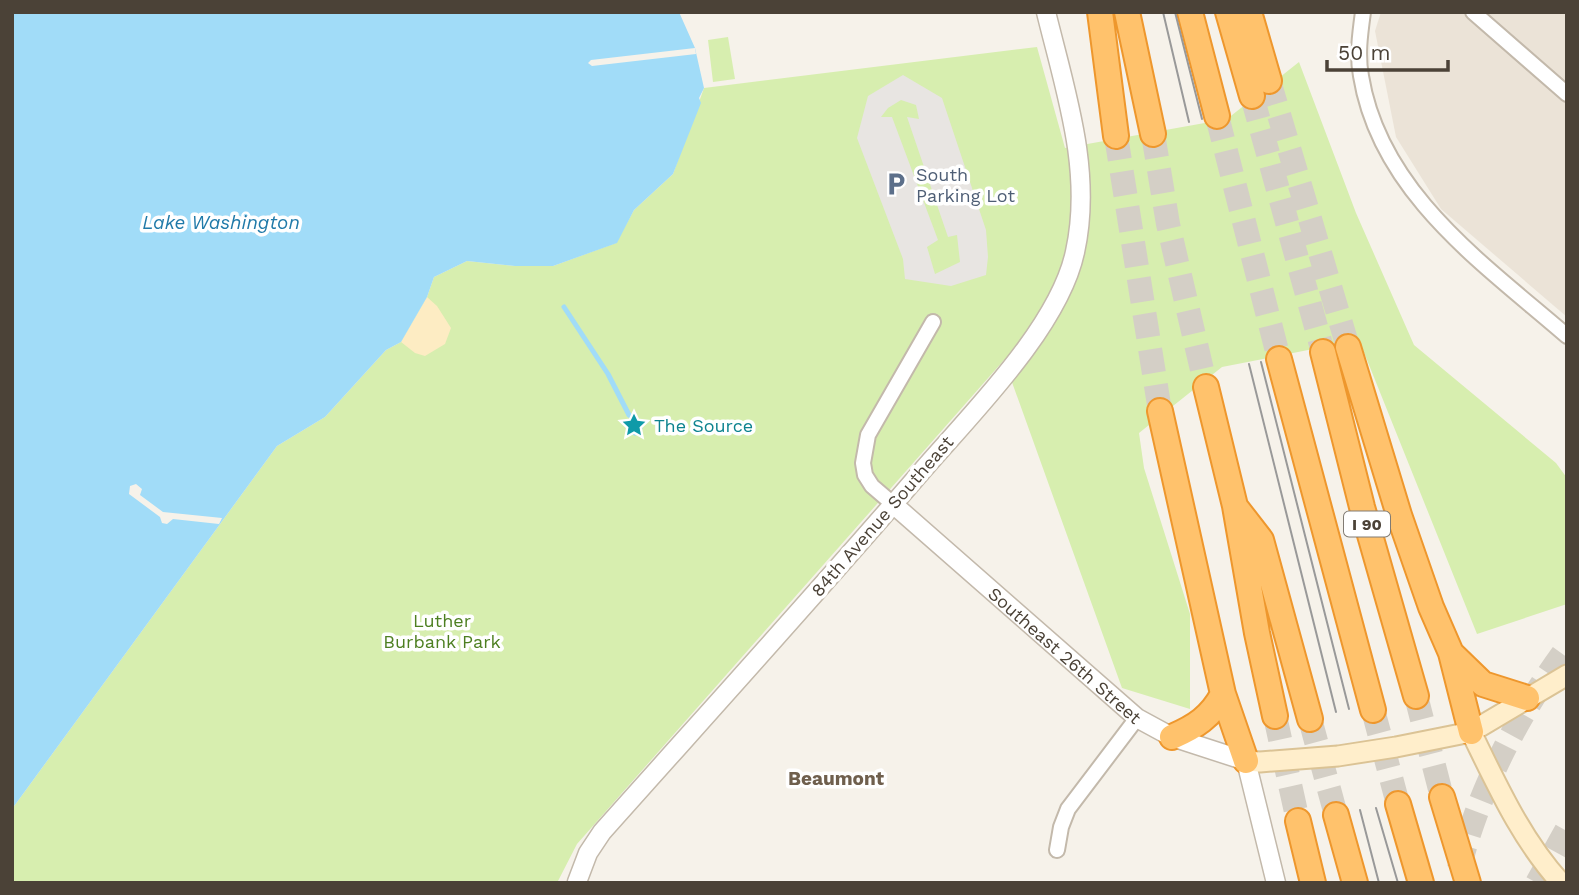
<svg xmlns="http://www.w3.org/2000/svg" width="1579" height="895" viewBox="0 0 1579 895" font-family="'Work Sans',sans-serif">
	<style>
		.residential { fill: #ebe3d7 }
		.green { fill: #d7eeaf }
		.sand { fill: #fdecc3 }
		.parking { fill: #e8e5e2; fill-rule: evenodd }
		.water { fill: #a1dcf8 }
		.pier { fill: #f6f2ea }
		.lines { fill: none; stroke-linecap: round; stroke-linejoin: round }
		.stream { stroke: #a1dcf8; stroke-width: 5 }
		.motorway-tunnel { stroke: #d4cfc6; stroke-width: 24; stroke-dasharray: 24 12; stroke-linecap: butt }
		.minor-casing { stroke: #c3b9ab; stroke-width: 18 }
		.tertiary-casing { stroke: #c3b9ab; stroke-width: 21 }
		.secondary-casing { stroke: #dbc395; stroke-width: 23 }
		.motorway-casing { stroke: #ee972d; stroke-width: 28 }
		.minor { stroke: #fff; stroke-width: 14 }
		.tertiary { stroke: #fff; stroke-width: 18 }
		.secondary { stroke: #ffeecb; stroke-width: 19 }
		.motorway { stroke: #ffc26c; stroke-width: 24 }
		.tram { stroke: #999; stroke-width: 2 }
		.labels { text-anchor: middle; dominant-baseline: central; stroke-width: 7; stroke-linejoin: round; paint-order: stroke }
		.shield { fill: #fff; stroke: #817b73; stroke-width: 2 }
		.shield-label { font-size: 16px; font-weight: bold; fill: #4b4237 }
		.service-label { font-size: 18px; fill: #4e5e75; stroke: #fff; text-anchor: start }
		.culture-label { font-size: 18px; fill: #0d838f; stroke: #fff; text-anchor: start }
		.street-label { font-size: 18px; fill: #4b4237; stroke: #fff }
		.park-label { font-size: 18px; fill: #4d7f21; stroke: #fff }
		.water-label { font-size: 19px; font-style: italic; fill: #207aa9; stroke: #fff }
		.neighbourhood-label { font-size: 19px; font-weight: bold; fill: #6f5f4d; stroke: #fff }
	</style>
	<rect width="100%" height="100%" fill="#f6f2ea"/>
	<!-- residential -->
	<path class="residential" d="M1381,12H1567V317L1441,209L1396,137L1375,31Z"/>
	<!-- green -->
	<path class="green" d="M728,37L735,79L713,82L708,40Z
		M1037,47L1065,148L1227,119L1299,62L1356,213L1414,345L1556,463L1567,478V604L1477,634L1359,340L1222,367L1139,433L1144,468L1190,614V709L1122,688L1004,360L577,844L558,881L559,883H12V809L277,446L325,417L386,350L401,342L427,297L434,277L467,261L515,266H553L616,243L634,210L673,174L704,88Z"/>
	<!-- sand -->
	<path class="sand" d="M427,297L437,306L451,328L445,344L425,356L415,353L401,342Z"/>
	<!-- parking -->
	<path class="parking" d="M903,75L942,98L986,230L988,257L986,275L951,286L905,279L903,259L857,138L868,96ZM901,100L916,105L919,119L907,117L948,237L957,235L960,262L935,274L927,247L938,240L892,117H881L888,108Z"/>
	<!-- water -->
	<path class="water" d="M12,12H679L695,48L704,88L699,98L701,103L673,174L634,210L617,243L553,266H515L467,261L434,277L427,297L401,342L386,350L325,417L277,446L12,809Z"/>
	<!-- pier -->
	<path class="pier" d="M695,48L696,54L592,66L588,63L591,60Z
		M136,484L142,489L140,495L163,512L222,518L219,524L173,519L167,524L162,523L160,517L129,494L130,486Z"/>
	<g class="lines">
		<!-- stream -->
		<path class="stream" d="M564,307L608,374L629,415L640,423V428L635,433L628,426L631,421L634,420L638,424L637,429L632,428L631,424L634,425"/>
		<!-- motorway-tunnel -->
		<path class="motorway-tunnel" d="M1269,81L1348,347
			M1252,96L1323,352
			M1217,116L1279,359
			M1153,134L1168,224L1206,387
			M1116,136L1160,411
			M1416,696L1442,797
			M1373,710L1398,804
			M1275,716L1298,821
			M1310,719L1336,815
			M1459,869C1479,789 1518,714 1567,648
			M1537,883L1567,829"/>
		<!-- minor casing -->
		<g class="minor-casing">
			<path id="minor" d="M1363,12C1360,34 1357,55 1361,76C1380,193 1484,264 1567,336
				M1473,12L1567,94
				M893,504L872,486L865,475L863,463L868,435L933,322
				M1057,850L1061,827L1068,809L1137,718"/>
		</g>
		<!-- tertiary casing -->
		<g class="tertiary-casing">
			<g id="tertiary">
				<path id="s1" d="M893,504L1137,718L1172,737L1246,761L1276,883"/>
				<path d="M577,882L588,853L602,832C709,712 817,593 922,471C972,413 1059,327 1075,252C1093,171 1065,90 1046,12"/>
			</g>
		</g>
		<!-- secondary casing -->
		<g class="secondary-casing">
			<path id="secondary" d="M1471,732C1497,785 1521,839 1561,883
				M1246,761L1260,762L1338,756L1396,747L1471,732L1567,675"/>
		</g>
		<!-- motorway casing -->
		<g class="motorway-casing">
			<path id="motorway" d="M1100,12L1116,136
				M1127,12L1153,134
				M1190,12L1217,116
				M1228,12L1252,96
				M1249,12L1269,81
				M1348,347L1399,515L1431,607L1451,653L1471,732
				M1323,352L1362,507L1416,696
				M1279,359L1373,710
				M1206,387L1235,506L1257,633L1275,716
				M1160,411L1223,694L1246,761
				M1237,509L1261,540L1310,719
				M1452,654L1483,684L1527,698
				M1172,737C1195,727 1211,717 1223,694
				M1442,797L1468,883
				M1398,804L1421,883
				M1336,815L1355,883
				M1298,821L1313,883"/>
		</g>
		<!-- minor -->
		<use href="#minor" class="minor"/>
		<!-- tertiary -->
		<use href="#tertiary" class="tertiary"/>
		<!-- secondary -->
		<use href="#secondary" class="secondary"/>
		<!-- motorway -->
		<use href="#motorway" class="motorway"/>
		<!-- tram -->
		<path class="tram" d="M1163,12L1189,122
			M1175,12L1202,119
			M1261,362L1349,709
			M1249,364L1336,712
			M1376,808L1398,883
			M1360,810L1379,883"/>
	</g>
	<!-- icons -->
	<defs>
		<g id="parking-bare" transform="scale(1.89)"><path d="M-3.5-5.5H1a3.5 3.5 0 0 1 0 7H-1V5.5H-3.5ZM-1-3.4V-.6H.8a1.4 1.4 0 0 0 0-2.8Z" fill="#5c6f8a" stroke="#fff" stroke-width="2.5" paint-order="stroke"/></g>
		<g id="sight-bare" transform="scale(1.89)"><path d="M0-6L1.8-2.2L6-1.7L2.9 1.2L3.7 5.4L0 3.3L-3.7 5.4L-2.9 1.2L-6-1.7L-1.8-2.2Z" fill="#0f9aa8" stroke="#fff" stroke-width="2.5" paint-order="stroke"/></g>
	</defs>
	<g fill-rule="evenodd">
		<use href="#parking-bare" x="896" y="184"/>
		<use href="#sight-bare" x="634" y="425"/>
	</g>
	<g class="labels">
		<!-- shield labels -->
		<rect class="shield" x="1344" y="511.5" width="46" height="25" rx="5"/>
		<g class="shield-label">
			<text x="1367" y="524">I 90</text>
		</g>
		<!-- service labels -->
		<g class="service-label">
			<text x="916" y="174">South<tspan x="916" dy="21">Parking Lot</tspan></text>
		</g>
		<!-- culture labels -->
		<g class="culture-label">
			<text x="654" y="425">The Source</text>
		</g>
		<!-- street labels -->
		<g class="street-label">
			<text transform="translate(882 516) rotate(-49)">84th Avenue Southeast</text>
			<text stroke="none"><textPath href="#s1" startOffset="229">Southeast 26th Street</textPath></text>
		</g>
		<!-- park labels -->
		<g class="park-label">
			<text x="442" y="620">Luther<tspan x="442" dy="21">Burbank Park</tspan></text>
		</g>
		<!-- water labels -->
		<g class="water-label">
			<text x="221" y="222">Lake Washington</text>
		</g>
		<!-- neighbourhood labels -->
		<g class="neighbourhood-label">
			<text x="836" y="778">Beaumont</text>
		</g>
	</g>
	<!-- border -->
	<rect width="1579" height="895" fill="none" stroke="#4b4237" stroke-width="28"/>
	<!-- scale -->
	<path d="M1327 60v10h121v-10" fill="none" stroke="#4b4237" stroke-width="3.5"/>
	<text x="1338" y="60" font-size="21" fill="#4b4237" stroke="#ffffff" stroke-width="5" paint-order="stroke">50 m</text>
</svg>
